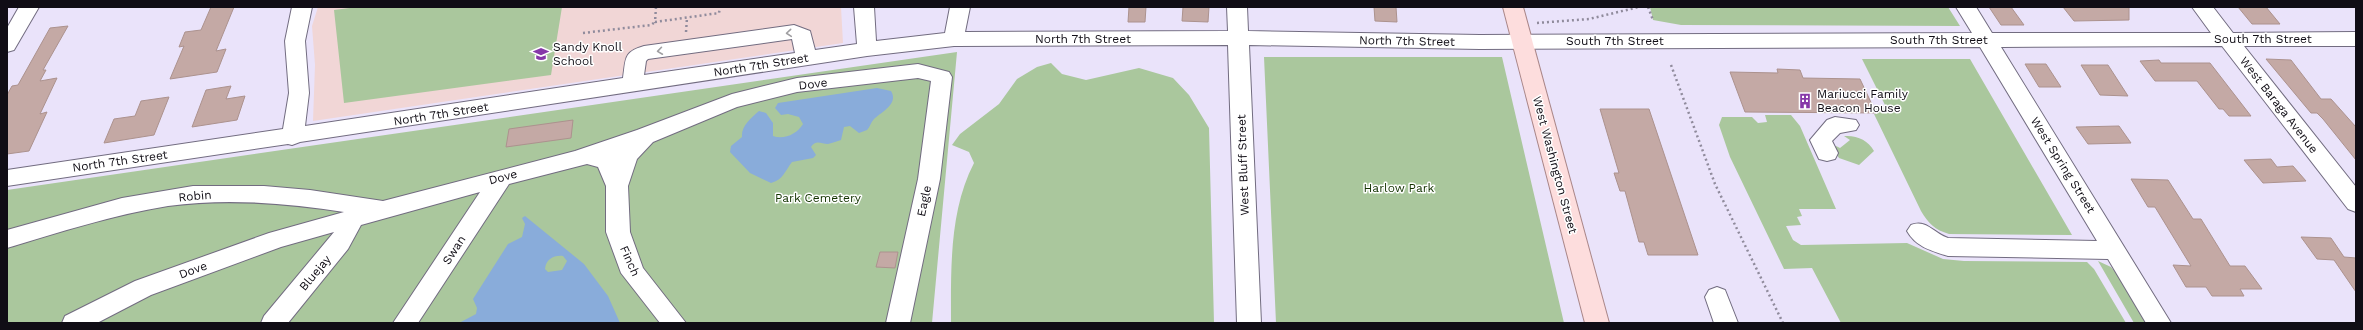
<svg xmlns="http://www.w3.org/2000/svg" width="2363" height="330" viewBox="0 0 2363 330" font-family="'Work Sans',sans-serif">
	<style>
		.education { fill: #f1d6d6 }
		.green { fill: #aac79d }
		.water { fill: #89acda; fill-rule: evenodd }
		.building { fill: #c4a9a5; stroke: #ac928e }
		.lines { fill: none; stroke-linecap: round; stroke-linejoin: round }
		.minor-casing { stroke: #726c80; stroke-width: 2 }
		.major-casing { stroke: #a98688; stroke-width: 2 }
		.path { stroke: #908b9c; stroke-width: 2.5; stroke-dasharray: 2 3; stroke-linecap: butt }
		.minor { fill: #fff; fill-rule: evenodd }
		.major { fill: #fddddd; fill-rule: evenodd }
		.oneway { stroke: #9f9ea1 }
		.labels { text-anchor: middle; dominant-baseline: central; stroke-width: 3; stroke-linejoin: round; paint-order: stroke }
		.street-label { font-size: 12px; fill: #100d15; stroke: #fff }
		.poi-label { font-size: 12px; fill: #100d15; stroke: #fff; text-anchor: start }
		.park-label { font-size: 12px; fill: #133300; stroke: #fff }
	</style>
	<rect width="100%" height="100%" fill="#eae3fa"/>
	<!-- education -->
	<path class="education" d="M318,7H841L843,43L313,121L315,65L312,26Z"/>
	<!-- green -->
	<path class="green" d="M357,7H562L551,75L344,103L334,10Z
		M1650,7H1948L1960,26L1681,25L1653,20Z
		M957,52L932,323H7V190Z
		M1264,57H1502L1564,323H1276Z
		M1862,59H1970L2072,235L1949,234C1935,230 1928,223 1921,211L1874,114H1877L1876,109L1886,107Z
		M1051,63L1062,74L1086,80L1139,68L1173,78L1189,95L1209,128L1214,323H951C951,270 949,211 974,163L969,152L952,145L960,134L999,104L1017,79L1037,67Z
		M1765,115H1791L1800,126L1836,209H1799L1802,216L1797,217L1801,225L1786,226L1793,240L1801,245L1907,243L1943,259L1964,261L2087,262L2094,269L2126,323H1841L1812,268L1784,269L1730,157L1719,125L1722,117H1752L1758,123L1767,122Z
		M1844,136C1857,135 1868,140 1874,151L1859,165L1839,158L1834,150L1836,146L1840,148L1850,140Z
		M2098,261L2111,267L2122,280L2148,323H2134Z"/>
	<!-- water -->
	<path class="water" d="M877,88L891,91C899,104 881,112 874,119C871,122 870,127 867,130L859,133L850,126L844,127L841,140C837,141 833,143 828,144C821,144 816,139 811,147L816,155L813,158L792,162C785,171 783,180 771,183L750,173L730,152L731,146L742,137C741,126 751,118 759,111L766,113L773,123V136C784,140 797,134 803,124L799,117L788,114L781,115L775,108L778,103Z
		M525,216L584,264L608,296L620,323H459L476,314L477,308L473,299L508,244L522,237L525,224L522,218ZM563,256L567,261L562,270L548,272L545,269C546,259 554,255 563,256Z"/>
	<!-- building -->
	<path class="building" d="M211,7H234L216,51L226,49L217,72L170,79L184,46L179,47L185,32L201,30Z
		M1129,7H1146L1145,22H1128Z
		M1183,7H1209L1208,22L1182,21Z
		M1374,7H1396L1397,22L1375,21Z
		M1989,7H2011L2024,25H2001Z
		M2063,7H2129V20L2074,21Z
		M2238,7H2266L2280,24H2252Z
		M68,26L43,70H46L40,81L57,78L40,114L47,112L29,151L7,154V95L12,86L18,85L50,28Z
		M2266,59L2291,60L2321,99H2331L2356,127V160L2323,119L2317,113H2311Z
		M2159,60L2161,63H2210L2251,116H2229L2223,109H2219L2197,81H2155L2140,61Z
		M2025,64H2046L2061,87H2039Z
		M2081,65H2108L2128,96L2100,95Z
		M1777,69L1800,70L1803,78L1860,79L1876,113L1745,112L1730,72L1778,73Z
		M231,86L226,99L245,96L237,120L192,127L206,90Z
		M169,97L154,135L104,143L114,119L135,116L141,101Z
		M1600,109H1649L1698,255H1648L1644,242H1639L1625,191H1620L1614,173H1619Z
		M573,120L571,138L506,147L509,129Z
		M2119,126L2131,143L2088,144L2076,127Z
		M2271,159L2277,167L2293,166L2306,181L2263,183L2244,160Z
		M2131,179L2168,180L2193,219H2201L2230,266H2245L2262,289H2240L2244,296H2212L2206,287H2186L2173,265L2191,266L2155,207H2148Z
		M2301,237L2331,238L2344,257L2356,258V292L2334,260L2317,259Z
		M880,252H898L895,268L876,267Z"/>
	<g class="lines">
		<!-- minor casing -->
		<g class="minor-casing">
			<path id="minor" d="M19,7H39L14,50L7,52V28Z
				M292,7H312L305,41L309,93L305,126L623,78C626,59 623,52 644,46L794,25L810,31L815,50L857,44L854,7H874L876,41L945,33L950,7H970L965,32L1228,31L1227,7H1247L1248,31L1480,35L1972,33L1956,7H1976L1992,33H2211L2192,7H2213L2233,33L2356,32V46H2244L2356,187V212L2348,209L2222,46L2001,47L2171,323H2146L2108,259L1948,256C1932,251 1916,247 1907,231L1911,225C1927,219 1933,233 1948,238L2097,241L1980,47L1480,49L1249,45L1261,323H1237L1228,45L954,46L867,56L300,142L292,145L288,144L7,186V170L283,129L289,93L285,41ZM792,39L795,53L644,75L646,61L648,59Z
				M918,64L949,72L952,77L940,179L910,323H886L918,179L931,81L918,78L797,92L737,107L653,142L637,159L628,186L630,232L643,268L686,323H660L621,273L606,232V186L598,167L587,164L509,184L418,323H393L480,192L361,225L348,249L288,323H261L264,316L334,232L281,247L151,295L97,323H62L65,316L135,281L269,233L344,212C286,203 227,198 168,206C113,215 60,232 7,248V230L122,198L193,186H264L310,190L383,201L575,151L637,130L732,94L797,78Z
				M1835,117L1856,120L1859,125L1856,130L1840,133L1832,141L1838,153L1835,159L1827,161L1819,159L1810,140L1827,120Z
				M1717,287L1725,290L1738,323H1714L1705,297L1709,290Z"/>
		</g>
		<!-- major casing -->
		<g class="major-casing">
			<path id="major" d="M1503,7H1523L1609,323H1585Z"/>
		</g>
		<!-- path -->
		<path class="path" d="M656,7L655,22L719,13L720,7
			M1648,7L1653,20
			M1537,23L1589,19L1639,7
			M686,32L687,18
			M583,33L651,25L655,22
			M1671,65L1715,184L1783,323"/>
		<!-- minor -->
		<use href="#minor" class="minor"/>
		<!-- major -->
		<use href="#major" class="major"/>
	</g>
	<!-- one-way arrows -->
	<defs><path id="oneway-chevron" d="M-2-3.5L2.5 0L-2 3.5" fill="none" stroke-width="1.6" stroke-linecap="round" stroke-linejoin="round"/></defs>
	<g class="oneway">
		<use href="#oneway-chevron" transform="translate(789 33) rotate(175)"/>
		<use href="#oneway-chevron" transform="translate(660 51) rotate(172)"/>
	</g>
	<!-- icons -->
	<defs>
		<g id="school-bare" transform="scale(1.2)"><path d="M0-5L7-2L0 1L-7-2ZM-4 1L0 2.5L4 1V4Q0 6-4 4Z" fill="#8638a8" stroke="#fff" stroke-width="2.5" paint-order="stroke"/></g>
		<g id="building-bare" transform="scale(1.2)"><path d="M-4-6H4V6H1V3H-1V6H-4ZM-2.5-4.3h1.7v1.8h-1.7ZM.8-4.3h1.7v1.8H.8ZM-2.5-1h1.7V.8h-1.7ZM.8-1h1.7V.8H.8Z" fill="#8638a8" stroke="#fff" stroke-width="2.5" paint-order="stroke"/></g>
	</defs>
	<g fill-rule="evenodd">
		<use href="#school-bare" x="541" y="54"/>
		<use href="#building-bare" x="1805" y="101"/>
	</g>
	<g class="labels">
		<!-- street labels -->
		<g class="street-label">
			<text x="1083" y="39">North 7th Street</text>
			<text x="2263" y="39">South 7th Street</text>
			<text x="1939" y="40">South 7th Street</text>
			<text transform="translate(1407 41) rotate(1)">North 7th Street</text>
			<text x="1615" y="41">South 7th Street</text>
			<text transform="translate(761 65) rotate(-9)">North 7th Street</text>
			<text transform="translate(813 84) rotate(-7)">Dove</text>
			<text transform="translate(2279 105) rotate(52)">West Baraga Avenue</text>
			<text transform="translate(441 114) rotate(-9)">North 7th Street</text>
			<text transform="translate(120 161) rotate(-8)">North 7th Street</text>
			<text transform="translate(1243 165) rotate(-92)">West Bluff Street</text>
			<text transform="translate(1555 165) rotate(75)">West Washington Street</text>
			<text transform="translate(2063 165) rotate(58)">West Spring Street</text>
			<text transform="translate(503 177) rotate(-15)">Dove</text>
			<text transform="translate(195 196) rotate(-5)">Robin</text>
			<text transform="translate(924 201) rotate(-78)">Eagle</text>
			<text transform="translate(454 250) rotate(-57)">Swan</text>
			<text transform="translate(630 261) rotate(66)">Finch</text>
			<text transform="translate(193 270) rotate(-20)">Dove</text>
			<text transform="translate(315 273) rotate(-50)">Bluejay</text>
		</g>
		<!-- poi labels -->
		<g class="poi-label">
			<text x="553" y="47">Sandy Knoll<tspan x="553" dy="14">School</tspan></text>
			<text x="1817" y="94">Mariucci Family<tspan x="1817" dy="14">Beacon House</tspan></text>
		</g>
		<!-- park labels -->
		<g class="park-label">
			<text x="1399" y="188">Harlow Park</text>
			<text x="818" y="198">Park Cemetery</text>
		</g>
	</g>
	<!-- border -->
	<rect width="2363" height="330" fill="none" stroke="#100d15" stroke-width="16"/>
</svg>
